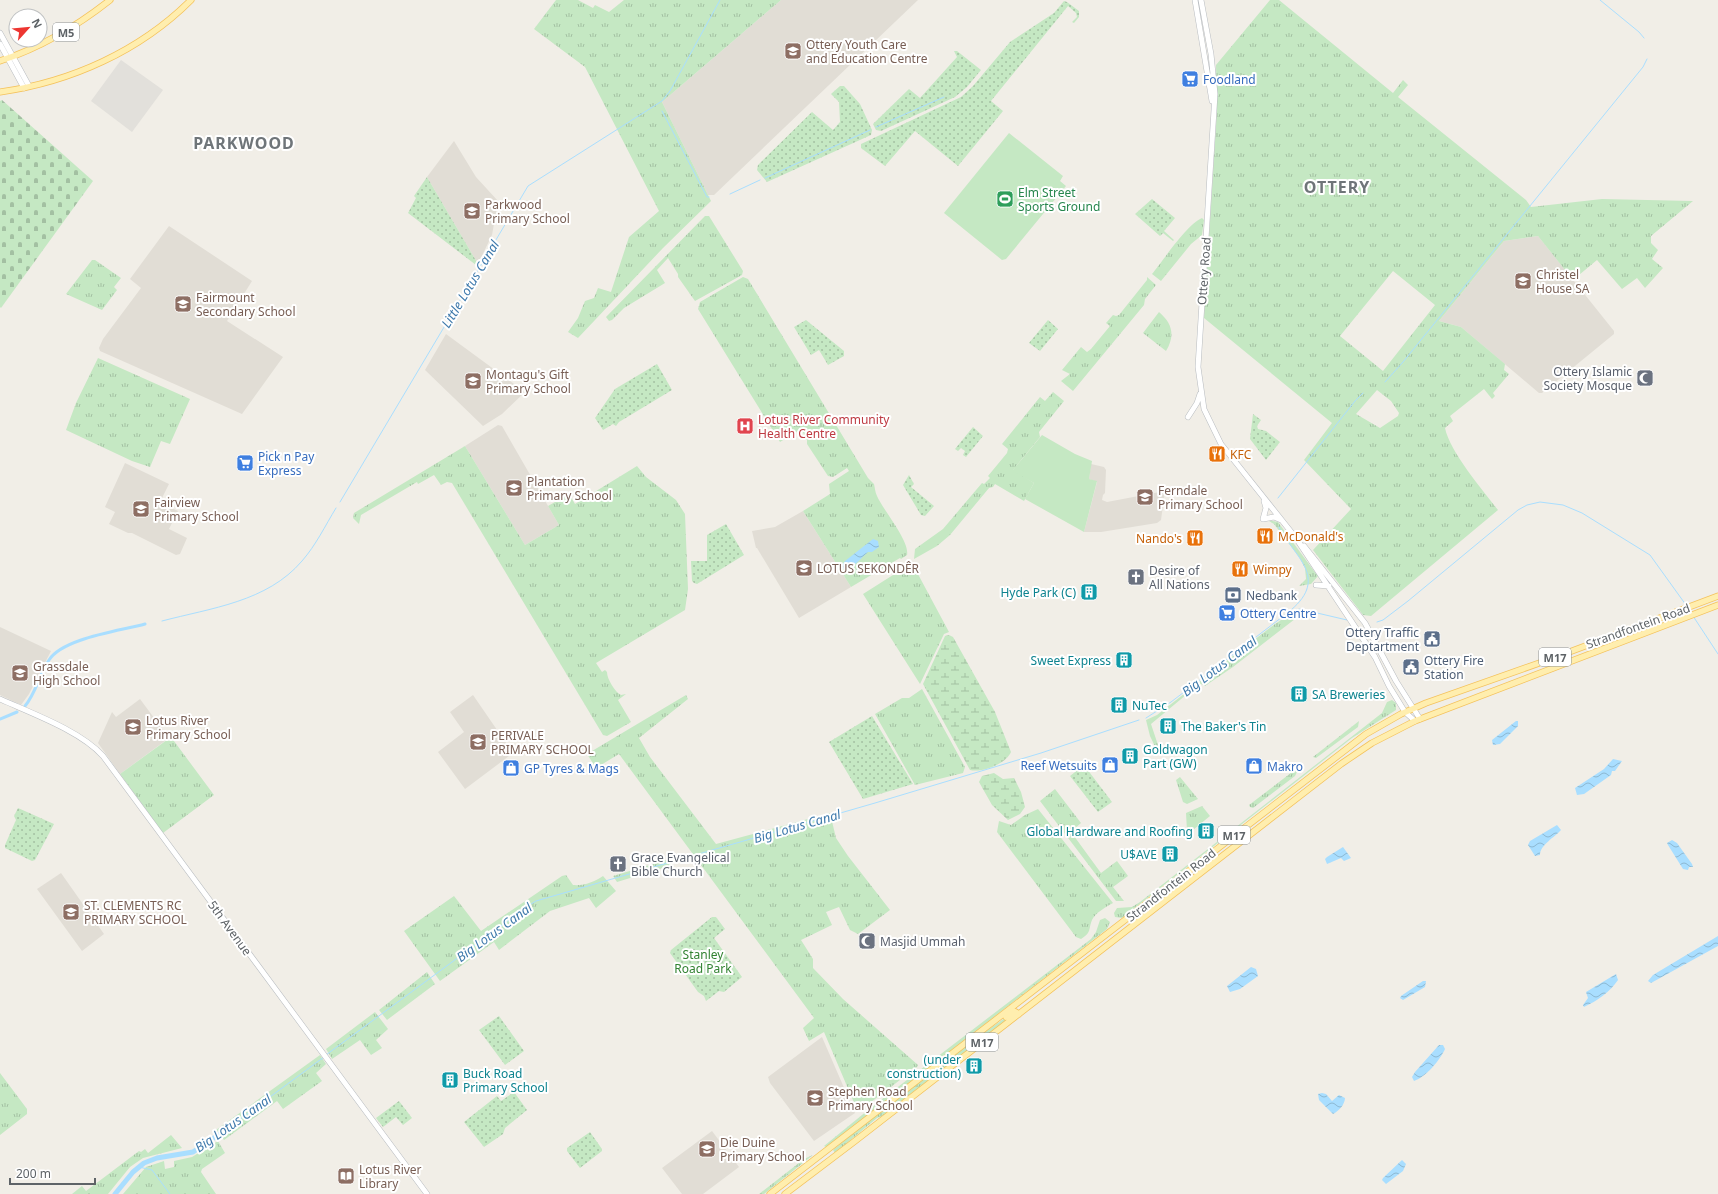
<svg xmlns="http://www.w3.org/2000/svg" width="1718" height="1194" viewBox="0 0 1718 1194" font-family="'Noto Sans',sans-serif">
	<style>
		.industrial { fill: #e2e0db }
		.education { fill: #e1ddd5 }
		.grass { fill: url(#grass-tufts); fill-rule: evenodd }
		.wetland { fill: url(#wetland-marsh) }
		.cemetery { fill: url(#cemetery-stones) }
		.park { fill: url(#park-dots) }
		.garden { fill: #c5e8c3 }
		.water { fill: url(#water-waves) }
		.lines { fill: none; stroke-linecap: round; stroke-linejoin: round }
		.stream { stroke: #a9deff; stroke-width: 1 }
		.canal { stroke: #a9deff; stroke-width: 3 }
		.river { stroke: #a9deff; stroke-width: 5 }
		.secondary-casing { stroke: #b8bcc0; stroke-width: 6 }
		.primary-casing { stroke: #f4c25c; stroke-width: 7 }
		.secondary { stroke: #fff; stroke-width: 5 }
		.primary { stroke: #ffeeae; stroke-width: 5.5 }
		.labels { text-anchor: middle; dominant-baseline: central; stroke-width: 4; stroke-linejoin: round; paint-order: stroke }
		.shield { fill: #fff; stroke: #8e9295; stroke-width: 1 }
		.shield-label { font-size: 11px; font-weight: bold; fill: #5e6367 }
		.education-label { font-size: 12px; fill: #785e54; stroke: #fff; text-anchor: start }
		.shop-label { font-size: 12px; fill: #366cbe; stroke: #fff; text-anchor: start }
		.leisure-label { font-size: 12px; fill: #27864d; stroke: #fff; text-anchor: start }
		.street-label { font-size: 12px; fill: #5e6367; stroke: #fff }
		.worship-label { font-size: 12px; fill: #5b616d; stroke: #fff; text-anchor: start }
		.health-label { font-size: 12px; fill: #be3a42; stroke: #fff; text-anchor: start }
		.food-label { font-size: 12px; fill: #c56008; stroke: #fff; text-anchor: start }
		.culture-label { font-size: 12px; fill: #0d838f; stroke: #fff; text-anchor: end }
		.service-label { font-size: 12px; fill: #4e5e75; stroke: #fff; text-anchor: start }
		.park-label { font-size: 12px; fill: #328232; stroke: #fff }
		.water-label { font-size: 13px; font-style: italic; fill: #3f7aac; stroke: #fff }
		.district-label { font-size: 16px; font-weight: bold; letter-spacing: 1px; fill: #6f7579; stroke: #fff }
	</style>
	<defs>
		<pattern id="grass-tufts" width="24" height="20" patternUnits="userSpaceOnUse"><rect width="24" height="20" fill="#c5e8c3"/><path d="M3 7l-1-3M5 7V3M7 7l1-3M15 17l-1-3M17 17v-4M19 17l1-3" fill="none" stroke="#a3c0a2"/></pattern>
		<pattern id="wetland-marsh" width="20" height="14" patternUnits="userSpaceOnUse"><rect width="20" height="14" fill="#c5e8c3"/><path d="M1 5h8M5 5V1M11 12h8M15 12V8" fill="none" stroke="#a3c0a2"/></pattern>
		<pattern id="cemetery-stones" width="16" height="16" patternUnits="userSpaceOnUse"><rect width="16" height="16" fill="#c5e8c3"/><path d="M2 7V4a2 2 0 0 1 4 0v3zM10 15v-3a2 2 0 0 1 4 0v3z" fill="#a3c0a2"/></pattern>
		<pattern id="park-dots" width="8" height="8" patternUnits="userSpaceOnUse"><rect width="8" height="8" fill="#c5e8c3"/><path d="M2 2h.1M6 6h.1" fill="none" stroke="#a3c0a2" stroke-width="1.8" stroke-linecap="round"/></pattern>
		<pattern id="water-waves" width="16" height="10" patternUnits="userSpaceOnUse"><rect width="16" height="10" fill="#a9deff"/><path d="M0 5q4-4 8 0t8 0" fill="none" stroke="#8db8d2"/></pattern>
	</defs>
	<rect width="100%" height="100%" fill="#f1eee7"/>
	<!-- industrial -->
	<path class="industrial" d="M121,60L163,90L132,132L91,101Z"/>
	<!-- education -->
	<path class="education" d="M781,0H918L714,195H708L662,102Z
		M454,141L476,177L498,201L492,235L478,264L427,177Z
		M169,226L252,281L227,321L283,357L242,414L100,351L99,348L103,339L141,288L130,279Z
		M1538,236L1614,331V334L1542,393H1539L1461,327L1439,321L1504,241Z
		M446,334L525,392L502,414L483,426L425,370Z
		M498,425L502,426L559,525L525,545L465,446Z
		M125,463L169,484L160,502L178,511L169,529L187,538L180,554L176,555L132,533H128L109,524L115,512L105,507Z
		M1091,464L1104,467L1106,470L1105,493L1103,495L1102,500L1107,502L1165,491L1161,520L1157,523L1101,532H1084L1097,482L1089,479Z
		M803,511L851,587L799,618L757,548H756L752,531L775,527Z
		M0,627L51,651L29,694L21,705L0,695Z
		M473,695L513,753L465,789L438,752L464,732L450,712Z
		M140,699L169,738L120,774L98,743L112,712L116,717Z
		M61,873L104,934L82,951L37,889Z
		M822,1037L855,1113L814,1141L770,1083L768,1077Z
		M712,1131L739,1167L703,1194H682L662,1168Z"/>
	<!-- grass -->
	<path class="grass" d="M556,0H578L593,8L595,5L609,12L624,0H781L662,102L711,201L663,248L578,338L568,332L578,318L585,301L594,298L598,288L611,292L629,237L659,211L585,67L534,29Z
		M1270,0H1279L1393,93L1403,80L1408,85L1398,97L1526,200L1531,207L1602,199L1693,201L1651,236V243L1658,250L1652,259L1663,268L1645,288L1637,278L1622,289L1597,260L1573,280L1538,236L1504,241L1439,321L1461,327L1505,364L1504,370L1509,374L1493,393L1495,396L1492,399L1484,389L1450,416L1453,421L1445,428C1450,452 1482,489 1498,510L1371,616L1363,615L1313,550L1351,509L1304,460L1332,423L1204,318L1217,110L1216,65ZM1393,271L1435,305L1383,371L1340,336ZM1377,390L1391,401L1399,413L1398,416L1380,428L1356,414Z
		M705,216H709L743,271L742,275L695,301L678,277V274L668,258L657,270L665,283L624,308L612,320L609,321L606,317Z
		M1202,218L1204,220L1202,235L1191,244L1161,281L1152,274C1163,261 1187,224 1202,218Z
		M92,260H95L121,278L114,287L117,290L102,310L66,294Z
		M743,277L748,279L868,478L874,484C875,488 875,492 877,496C883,510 910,541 907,555L901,559L900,558L851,587L803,511L830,494L829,484L849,471L847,468L833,477L828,476L807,444V440L801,429L780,442L698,309L700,302Z
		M1147,277L1156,285L1145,299L1144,305L1073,391L1061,381L1070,374L1062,370L1081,347L1087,352L1091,349L1110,326L1106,323L1113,315L1116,316L1119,315L1147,280Z
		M1159,312C1173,324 1175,336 1166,351L1143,333Z
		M98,358L190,399L170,444L161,441L150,467L132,461L66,430L76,403Z
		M1053,392L1064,401L1039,432L1040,437L1013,470L1034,483L1024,501L995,484L993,487L989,488L950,535L937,546L914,559L915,549L943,529L982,483L984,484L990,478L988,476L1007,453L1008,449L1002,444L1040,397L1045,401Z
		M465,446L525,545L559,525L548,506L569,494L575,504L637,466L646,477L676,500L685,514L688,589L685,610L596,663L602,672L605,670L607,672C607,679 615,692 621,695L626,694L618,700L631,722L607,736L603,735L452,483L447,482L441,485L434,475L418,484L417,482L361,515L359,524L353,518L354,513Z
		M1267,520L1278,522L1314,571L1318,576L1311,584L1299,586L1306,579L1305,568L1299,557L1274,524Z
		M912,563L949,632L944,634L920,684L863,594Z
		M1297,612L1310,614L1309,616L1295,619L1233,667L1205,686L1201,684L1198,685L1151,724L1161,754L1159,755L1150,736L1146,720L1157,715L1198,683L1200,684L1199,682L1275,624L1290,614Z
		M922,689L965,767L963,773L915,785L875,714L902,698H909Z
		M686,695L688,699L639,738L650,757L716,844L830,813L836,838L848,856L890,910L858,934L850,930L839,907L826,912L832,925L801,940L813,959V968L843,999L918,1065L917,1067L858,1112L824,1032L809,1041L803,1028L814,1018L619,754L596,768L587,754Z
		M1392,700L1396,703V710L1352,738L1122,918L1115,917L1114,913L1117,908L1132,907L1140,902L1382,713L1387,702Z
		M1359,721L1358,727L1316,758L1313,757Z
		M171,737L214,795L163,833L120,774Z
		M1296,769L1297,772L1295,776L1253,808L1250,807L1249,805Z
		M1180,777L1198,799L1187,804L1183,802L1176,780Z
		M1055,789L1081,823L1073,830L1074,836L1101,873L1117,861L1128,876L1113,887L1124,901H1116L1040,801Z
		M1202,806L1210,816L1193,830L1191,829L1187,831L1186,813Z
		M1038,809L1113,903C1106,907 1095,913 1092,920C1088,930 1092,932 1081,939L1076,937L997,832L999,821L1011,825L1025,815Z
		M686,854V856L672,860L673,865L617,882L613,876Z
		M566,875L573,885C584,886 594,882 603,876L616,891L596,908L589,898L550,911L499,950L494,942L440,981L404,931L454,896L481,931L562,876Z
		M1105,918L1110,922L1107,929L859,1122L826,1147L824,1146L873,1106L1091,939L1096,932L1100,920Z
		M427,972L435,984L387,1020L379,1010Z
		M375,1012L388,1029L376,1040L382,1048L371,1055L360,1040L332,1059L326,1049Z
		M1012,1013L1015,1014L882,1116L877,1118L835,1153L833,1150L852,1134L982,1034Z
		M320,1055L326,1064L316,1073L322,1081L283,1109L277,1101L224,1140L216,1130Z
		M0,1073L27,1109V1114L0,1135Z
		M171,1135L182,1148L143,1158L130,1167L108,1194H72L82,1186L86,1191L139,1151L141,1152L145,1149L148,1153Z
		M218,1141L225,1153L202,1169L201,1172L216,1194H123L146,1167L164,1161L165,1169L174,1167V1161L192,1157Z
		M813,1155L764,1194H759L804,1159Z"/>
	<!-- wetland -->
	<path class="wetland" d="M949,635L953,637L995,712L1011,752C1006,764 982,773 970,770L923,684L945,636Z
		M994,773L1003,779L1014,778L1021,792L1025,807L1020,814L1008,820L992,805L979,782L982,776Z"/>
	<!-- cemetery -->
	<path class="cemetery" d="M2,100L93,181L1,308L0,307V101Z"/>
	<!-- park -->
	<path class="park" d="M1064,1L1067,2L1079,11V17L1074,23L1072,22L1077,17L1076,13L1068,6L991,101L1003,111L958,166L915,131L885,166L861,148V144L961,97L973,86L1010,42L1054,13Z
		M954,51H957L981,70L967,87L955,97L881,131L876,130L873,124L909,89L920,98L957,57Z
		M840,86H844L860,104L872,130L871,135L767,182L757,170L758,165L812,112L833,130L840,122L839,102L831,94Z
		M427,177L478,264L476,265L408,213L416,198L414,196Z
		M1152,199L1175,218L1164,231L1174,240L1173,241L1163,233L1160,236L1135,214Z
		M806,320L844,351V356L828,365L819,350L811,355L794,327Z
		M1048,320L1058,329L1040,351L1029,343Z
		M657,364L672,390L619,422L616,426L613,424L603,430L595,418L615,389Z
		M1253,414L1261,420L1257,426L1258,429L1266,431L1280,442L1266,460L1250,439Z
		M973,427L983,436L966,457L963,455L965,451L961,448L958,451L955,449Z
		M909,475L914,484L911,487L934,506L925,516L921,515L903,485Z
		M726,524L744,555L697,584L694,583L692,581L691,561H707V535Z
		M872,716L913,784L863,799L829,742Z
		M1084,765L1112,802L1098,812L1070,776Z
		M18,808L54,824L35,860L32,861L5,848V845L16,820L14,816Z
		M712,917H716L725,929L714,938L742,977L724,992L719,991L706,1001L704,996L698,992L670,953L671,950Z
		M499,1016L524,1051L505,1065L479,1030Z
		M514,1092L527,1110L505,1128L503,1134L484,1147L464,1122L497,1096L501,1101Z
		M399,1101L412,1118L403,1125L396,1117L383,1127L376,1118Z
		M590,1132L602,1149V1151L580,1168L567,1151V1148Z"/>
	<!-- garden -->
	<path class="garden" d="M1009,133L1063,176L1060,181L1066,186L1006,259L1002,260L944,213Z
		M1042,435L1075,454L1092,461L1089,479L1097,481L1084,532L1025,499L1034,483L1012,471Z"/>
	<!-- water -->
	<path class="water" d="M873,539L878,541L879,547L872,552H868C861,558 852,570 843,569L842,565L845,561Z
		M1516,721H1518V726L1500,744L1493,745L1492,740Z
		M1613,759L1622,761L1615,771H1612L1611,775L1584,794L1577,795L1575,788L1604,769Z
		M1557,825L1561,830C1555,837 1540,845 1540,855L1535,856L1528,845L1530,841Z
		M1672,840L1677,843L1692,864L1693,867H1689L1688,870L1683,869L1668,845L1667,843Z
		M1343,847L1351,858L1344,861L1341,858L1327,864L1325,859L1327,857Z
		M1718,936V946L1651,983L1648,981L1653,975Z
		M1251,967L1256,969L1258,976L1240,989L1230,992L1227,986Z
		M1616,974L1618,980C1610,992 1597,1001 1584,1007L1583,1005L1588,998L1586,992Z
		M1423,981H1426L1425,987L1403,1000L1400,998L1401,996Z
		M1439,1045H1443L1445,1049C1440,1060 1426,1077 1414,1081L1412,1077L1415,1072Z
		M1322,1093L1326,1094L1332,1101L1339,1095L1345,1098C1345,1104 1339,1111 1333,1114L1319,1100L1318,1094Z
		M1402,1160L1406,1164L1403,1171L1386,1184L1382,1180L1383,1178Z"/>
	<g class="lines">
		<!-- stream -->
		<path class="stream" d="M1600,0L1639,32L1644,38
			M662,111L707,197H709
			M876,127L944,97
			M765,178L870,130
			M730,194L760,180
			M1385,382L1403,362L1643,67L1647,59
			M1278,498L1355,401L1363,393
			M340,502L528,186L662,101L670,91L720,0
			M1279,527C1293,556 1330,577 1291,610
			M1693,616L1718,654
			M162,621C211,608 267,602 302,561C316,545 325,526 336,508
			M1377,622L1383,620L1408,601L1518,510L1527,505L1540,502L1563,505L1582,513L1650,555L1686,605
			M1146,718L1171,702L1290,611L1300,609L1347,620
			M326,1055L528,906L536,901L875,803L1041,753L1139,720
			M224,1131L324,1057
			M139,1167L152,1170L170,1194"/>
		<!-- canal -->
		<path class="canal" d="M25,706C36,693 39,675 49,660C63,638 120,631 145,624
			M0,719L17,712"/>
		<!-- river -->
		<path class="river" d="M115,1194L133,1172L144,1163L157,1158L193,1152L224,1131"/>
		<!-- secondary casing -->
		<g class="secondary-casing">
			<path id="secondary" d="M1195,0L1212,101
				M1201,0L1211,54L1215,94L1198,367L1204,409L1221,444L1296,538L1375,657L1389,686L1405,712L1415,721
				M0,33L29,86
				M0,44L24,88
				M1188,417L1197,403L1200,394
				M1263,519L1266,508L1264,501
				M1263,519L1274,517L1281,520
				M1304,546L1365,623L1396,681L1420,719
				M1316,585L1329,586
				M0,699C31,713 81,731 103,756L427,1194"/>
		</g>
		<!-- primary casing -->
		<g class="primary-casing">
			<path id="primary" d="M0,61C42,47 76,27 110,0
				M0,92C71,82 140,51 191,0
				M1006,1017L1014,1011L1019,1014
				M770,1194L1366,734L1401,714L1426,703L1548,660L1718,596
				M785,1194L855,1141L1341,764L1372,743L1415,721L1718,605"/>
		</g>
		<!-- secondary -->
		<use href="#secondary" class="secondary"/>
		<!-- primary -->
		<use href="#primary" class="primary"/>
	</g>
	<!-- icons -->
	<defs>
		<g id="school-square" transform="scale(0.9)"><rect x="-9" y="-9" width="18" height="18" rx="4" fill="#8d6e63" stroke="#fff"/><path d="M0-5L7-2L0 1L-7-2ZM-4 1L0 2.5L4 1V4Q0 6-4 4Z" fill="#fff"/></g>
		<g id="supermarket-square" transform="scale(0.9)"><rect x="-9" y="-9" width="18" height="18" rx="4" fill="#3f7fe0" stroke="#fff"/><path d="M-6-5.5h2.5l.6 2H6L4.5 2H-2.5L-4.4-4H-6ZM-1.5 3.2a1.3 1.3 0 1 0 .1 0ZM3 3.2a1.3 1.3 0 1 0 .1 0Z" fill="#fff"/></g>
		<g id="stadium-square" transform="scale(0.9)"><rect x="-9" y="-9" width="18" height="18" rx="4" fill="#2e9e5b" stroke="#fff"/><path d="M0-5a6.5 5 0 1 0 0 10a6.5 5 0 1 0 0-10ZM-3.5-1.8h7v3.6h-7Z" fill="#fff"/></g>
		<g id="mosque-square" transform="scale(0.9)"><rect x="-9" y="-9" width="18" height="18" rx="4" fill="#6b7280" stroke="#fff"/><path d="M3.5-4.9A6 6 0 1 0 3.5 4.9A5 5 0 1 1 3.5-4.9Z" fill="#fff"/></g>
		<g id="hospital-square" transform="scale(0.9)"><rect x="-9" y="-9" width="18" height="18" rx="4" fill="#e0444e" stroke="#fff"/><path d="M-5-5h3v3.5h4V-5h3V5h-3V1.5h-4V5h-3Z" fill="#fff"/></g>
		<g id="restaurant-square" transform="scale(0.9)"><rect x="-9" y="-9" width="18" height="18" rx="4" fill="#e8710a" stroke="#fff"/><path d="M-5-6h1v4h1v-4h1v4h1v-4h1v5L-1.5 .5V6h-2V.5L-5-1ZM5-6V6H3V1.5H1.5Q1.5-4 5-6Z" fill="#fff"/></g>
		<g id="church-square" transform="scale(0.9)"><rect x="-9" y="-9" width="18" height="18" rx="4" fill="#6b7280" stroke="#fff"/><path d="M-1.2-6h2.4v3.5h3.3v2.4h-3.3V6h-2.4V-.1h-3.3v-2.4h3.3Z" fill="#fff"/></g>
		<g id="building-square" transform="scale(0.9)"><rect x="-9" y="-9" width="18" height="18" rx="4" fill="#0f9aa8" stroke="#fff"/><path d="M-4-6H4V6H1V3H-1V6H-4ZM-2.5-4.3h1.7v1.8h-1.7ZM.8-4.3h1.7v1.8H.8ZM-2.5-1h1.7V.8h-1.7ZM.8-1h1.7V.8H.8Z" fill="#fff"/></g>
		<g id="bank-square" transform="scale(0.9)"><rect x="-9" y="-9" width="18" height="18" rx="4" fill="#5c6f8a" stroke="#fff"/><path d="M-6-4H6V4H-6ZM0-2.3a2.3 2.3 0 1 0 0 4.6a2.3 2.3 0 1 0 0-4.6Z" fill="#fff"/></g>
		<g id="civic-square" transform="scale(0.9)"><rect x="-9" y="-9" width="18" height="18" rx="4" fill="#5c6f8a" stroke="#fff"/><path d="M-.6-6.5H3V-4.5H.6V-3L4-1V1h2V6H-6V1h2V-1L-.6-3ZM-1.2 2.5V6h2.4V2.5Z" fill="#fff"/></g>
		<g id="shop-square" transform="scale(0.9)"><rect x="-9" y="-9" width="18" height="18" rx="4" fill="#3f7fe0" stroke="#fff"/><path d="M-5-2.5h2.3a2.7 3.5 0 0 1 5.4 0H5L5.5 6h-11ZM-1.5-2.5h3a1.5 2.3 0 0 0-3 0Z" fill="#fff"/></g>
		<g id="library-square" transform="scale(0.9)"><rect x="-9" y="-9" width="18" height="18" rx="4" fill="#8d6e63" stroke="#fff"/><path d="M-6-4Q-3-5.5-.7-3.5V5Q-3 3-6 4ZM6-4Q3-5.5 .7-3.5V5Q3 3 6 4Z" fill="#fff"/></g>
	</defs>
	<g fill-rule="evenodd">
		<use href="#school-square" x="793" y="51"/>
		<use href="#supermarket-square" x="1190" y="79"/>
		<use href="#stadium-square" x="1005" y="199"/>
		<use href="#school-square" x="472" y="211"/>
		<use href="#school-square" x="1523" y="281"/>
		<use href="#school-square" x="183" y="304"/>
		<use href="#mosque-square" x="1645" y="378"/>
		<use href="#school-square" x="473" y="381"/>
		<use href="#hospital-square" x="745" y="426"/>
		<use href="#restaurant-square" x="1217" y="454"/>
		<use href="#supermarket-square" x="245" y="463"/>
		<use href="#school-square" x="514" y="488"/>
		<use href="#school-square" x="1145" y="497"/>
		<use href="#school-square" x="141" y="509"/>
		<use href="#restaurant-square" x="1265" y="536"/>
		<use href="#restaurant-square" x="1195" y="538"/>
		<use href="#school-square" x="804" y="568"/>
		<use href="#restaurant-square" x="1240" y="569"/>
		<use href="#church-square" x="1136" y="577"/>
		<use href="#building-square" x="1089" y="592"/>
		<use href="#bank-square" x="1233" y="595"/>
		<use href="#supermarket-square" x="1227" y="613"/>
		<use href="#civic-square" x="1432" y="639"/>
		<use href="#building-square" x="1124" y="660"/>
		<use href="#civic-square" x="1411" y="667"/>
		<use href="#school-square" x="20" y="673"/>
		<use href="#building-square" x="1299" y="694"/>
		<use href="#building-square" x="1119" y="705"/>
		<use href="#building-square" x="1168" y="726"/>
		<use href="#school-square" x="133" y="727"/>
		<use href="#school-square" x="478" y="742"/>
		<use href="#building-square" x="1130" y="756"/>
		<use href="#shop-square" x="1110" y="765"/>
		<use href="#shop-square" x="1254" y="766"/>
		<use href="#shop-square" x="511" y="768"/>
		<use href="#building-square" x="1206" y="831"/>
		<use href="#building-square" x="1170" y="854"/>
		<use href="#church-square" x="618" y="864"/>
		<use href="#school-square" x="71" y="912"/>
		<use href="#mosque-square" x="867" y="941"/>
		<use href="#building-square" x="974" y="1066"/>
		<use href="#building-square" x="450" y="1080"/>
		<use href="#school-square" x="815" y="1098"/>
		<use href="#school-square" x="707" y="1149"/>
		<use href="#library-square" x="346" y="1176"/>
	</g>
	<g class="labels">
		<!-- shield labels -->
		<g class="shield">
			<rect x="53" y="23" width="26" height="18" rx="3"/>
			<rect x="1539" y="648" width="32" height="18" rx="3"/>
			<rect x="1218" y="826" width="32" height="18" rx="3"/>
			<rect x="966" y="1033" width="32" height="18" rx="3"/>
		</g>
		<g class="shield-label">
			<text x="66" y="32">M5</text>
			<text x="1555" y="657">M17</text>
			<text x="1234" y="835">M17</text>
			<text x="982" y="1042">M17</text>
		</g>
		<!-- education labels -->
		<g class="education-label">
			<text x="806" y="44">Ottery Youth Care<tspan x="806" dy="14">and Education Centre</tspan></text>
			<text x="485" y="204">Parkwood<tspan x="485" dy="14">Primary School</tspan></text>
			<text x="1536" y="274">Christel<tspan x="1536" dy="14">House SA</tspan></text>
			<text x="196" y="297">Fairmount<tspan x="196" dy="14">Secondary School</tspan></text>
			<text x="486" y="374">Montagu's Gift<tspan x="486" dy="14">Primary School</tspan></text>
			<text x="527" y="481">Plantation<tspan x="527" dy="14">Primary School</tspan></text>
			<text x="1158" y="490">Ferndale<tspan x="1158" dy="14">Primary School</tspan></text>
			<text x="154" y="502">Fairview<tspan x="154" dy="14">Primary School</tspan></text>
			<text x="817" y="568">LOTUS SEKONDÊR</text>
			<text x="33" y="666">Grassdale<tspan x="33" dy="14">High School</tspan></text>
			<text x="146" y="720">Lotus River<tspan x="146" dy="14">Primary School</tspan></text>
			<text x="491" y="735">PERIVALE<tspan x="491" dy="14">PRIMARY SCHOOL</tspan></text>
			<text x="84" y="905">ST. CLEMENTS RC<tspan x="84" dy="14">PRIMARY SCHOOL</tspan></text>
			<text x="828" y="1091">Stephen Road<tspan x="828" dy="14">Primary School</tspan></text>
			<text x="720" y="1142">Die Duine<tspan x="720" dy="14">Primary School</tspan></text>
			<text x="359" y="1169">Lotus River<tspan x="359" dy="14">Library</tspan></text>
		</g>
		<!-- shop labels -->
		<g class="shop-label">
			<text x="1203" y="79">Foodland</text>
			<text x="258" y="456">Pick n Pay<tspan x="258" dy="14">Express</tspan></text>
			<text x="1240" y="613">Ottery Centre</text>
			<text x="1097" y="765" text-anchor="end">Reef Wetsuits</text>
			<text x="1267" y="766">Makro</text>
			<text x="524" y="768">GP Tyres &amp; Mags</text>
		</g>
		<!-- leisure labels -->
		<g class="leisure-label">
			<text x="1018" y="192">Elm Street<tspan x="1018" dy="14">Sports Ground</tspan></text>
		</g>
		<!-- street labels -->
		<g class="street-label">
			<text transform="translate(1204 271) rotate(-86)">Ottery Road</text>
			<text transform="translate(1638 626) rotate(-20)">Strandfontein Road</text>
			<text transform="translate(1171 885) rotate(-38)">Strandfontein Road</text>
			<text transform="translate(230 928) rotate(54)">5th Avenue</text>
		</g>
		<!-- worship labels -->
		<g class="worship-label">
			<text x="1632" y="371" text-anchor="end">Ottery Islamic<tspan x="1632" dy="14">Society Mosque</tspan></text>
			<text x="1149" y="570">Desire of<tspan x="1149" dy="14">All Nations</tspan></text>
			<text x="631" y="857">Grace Evangelical<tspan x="631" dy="14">Bible Church</tspan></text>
			<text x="880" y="941">Masjid Ummah</text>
		</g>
		<!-- health labels -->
		<g class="health-label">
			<text x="758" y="419">Lotus River Community<tspan x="758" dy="14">Health Centre</tspan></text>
		</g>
		<!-- food labels -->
		<g class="food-label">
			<text x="1230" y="454">KFC</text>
			<text x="1278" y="536">McDonald's</text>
			<text x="1182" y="538" text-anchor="end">Nando's</text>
			<text x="1253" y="569">Wimpy</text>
		</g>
		<!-- culture labels -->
		<g class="culture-label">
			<text x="1076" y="592">Hyde Park (C)</text>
			<text x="1111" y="660">Sweet Express</text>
			<text x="1312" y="694" text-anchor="start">SA Breweries</text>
			<text x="1132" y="705" text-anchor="start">NuTec</text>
			<text x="1181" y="726" text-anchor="start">The Baker's Tin</text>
			<text x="1143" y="749" text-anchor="start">Goldwagon<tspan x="1143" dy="14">Part (GW)</tspan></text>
			<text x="1193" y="831">Global Hardware and Roofing</text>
			<text x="1157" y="854">U$AVE</text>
			<text x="961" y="1059">(under<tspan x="961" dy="14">construction)</tspan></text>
			<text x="463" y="1073" text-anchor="start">Buck Road<tspan x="463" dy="14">Primary School</tspan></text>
		</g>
		<!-- service labels -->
		<g class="service-label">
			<text x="1246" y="595">Nedbank</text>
			<text x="1419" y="632" text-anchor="end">Ottery Traffic<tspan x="1419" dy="14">Deptartment</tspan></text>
			<text x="1424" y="660">Ottery Fire<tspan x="1424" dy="14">Station</tspan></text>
		</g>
		<!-- park labels -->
		<g class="park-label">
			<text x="703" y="954">Stanley<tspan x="703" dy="14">Road Park</tspan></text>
		</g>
		<!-- water labels -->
		<g class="water-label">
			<text transform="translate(470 284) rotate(-59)">Little Lotus Canal</text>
			<text transform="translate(1219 666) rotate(-37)">Big Lotus Canal</text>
			<text transform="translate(797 826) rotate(-16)">Big Lotus Canal</text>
			<text transform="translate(494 932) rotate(-36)">Big Lotus Canal</text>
			<text transform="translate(233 1123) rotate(-35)">Big Lotus Canal</text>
		</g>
		<!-- district labels -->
		<g class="district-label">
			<text x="244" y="143">PARKWOOD</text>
			<text x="1337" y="187">OTTERY</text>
		</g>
	</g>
	<!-- north arrow -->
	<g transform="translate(28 28) rotate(63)"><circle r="19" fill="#ffffff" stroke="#bfc1c2"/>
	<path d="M0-3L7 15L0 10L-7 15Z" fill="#ed3631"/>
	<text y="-6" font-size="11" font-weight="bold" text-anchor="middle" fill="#5e6367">N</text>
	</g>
	<!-- scale -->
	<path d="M10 1178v6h85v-6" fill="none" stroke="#5e6367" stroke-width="2"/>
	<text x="16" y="1178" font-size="12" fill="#5e6367" stroke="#ffffff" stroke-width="3" paint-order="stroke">200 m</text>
</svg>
